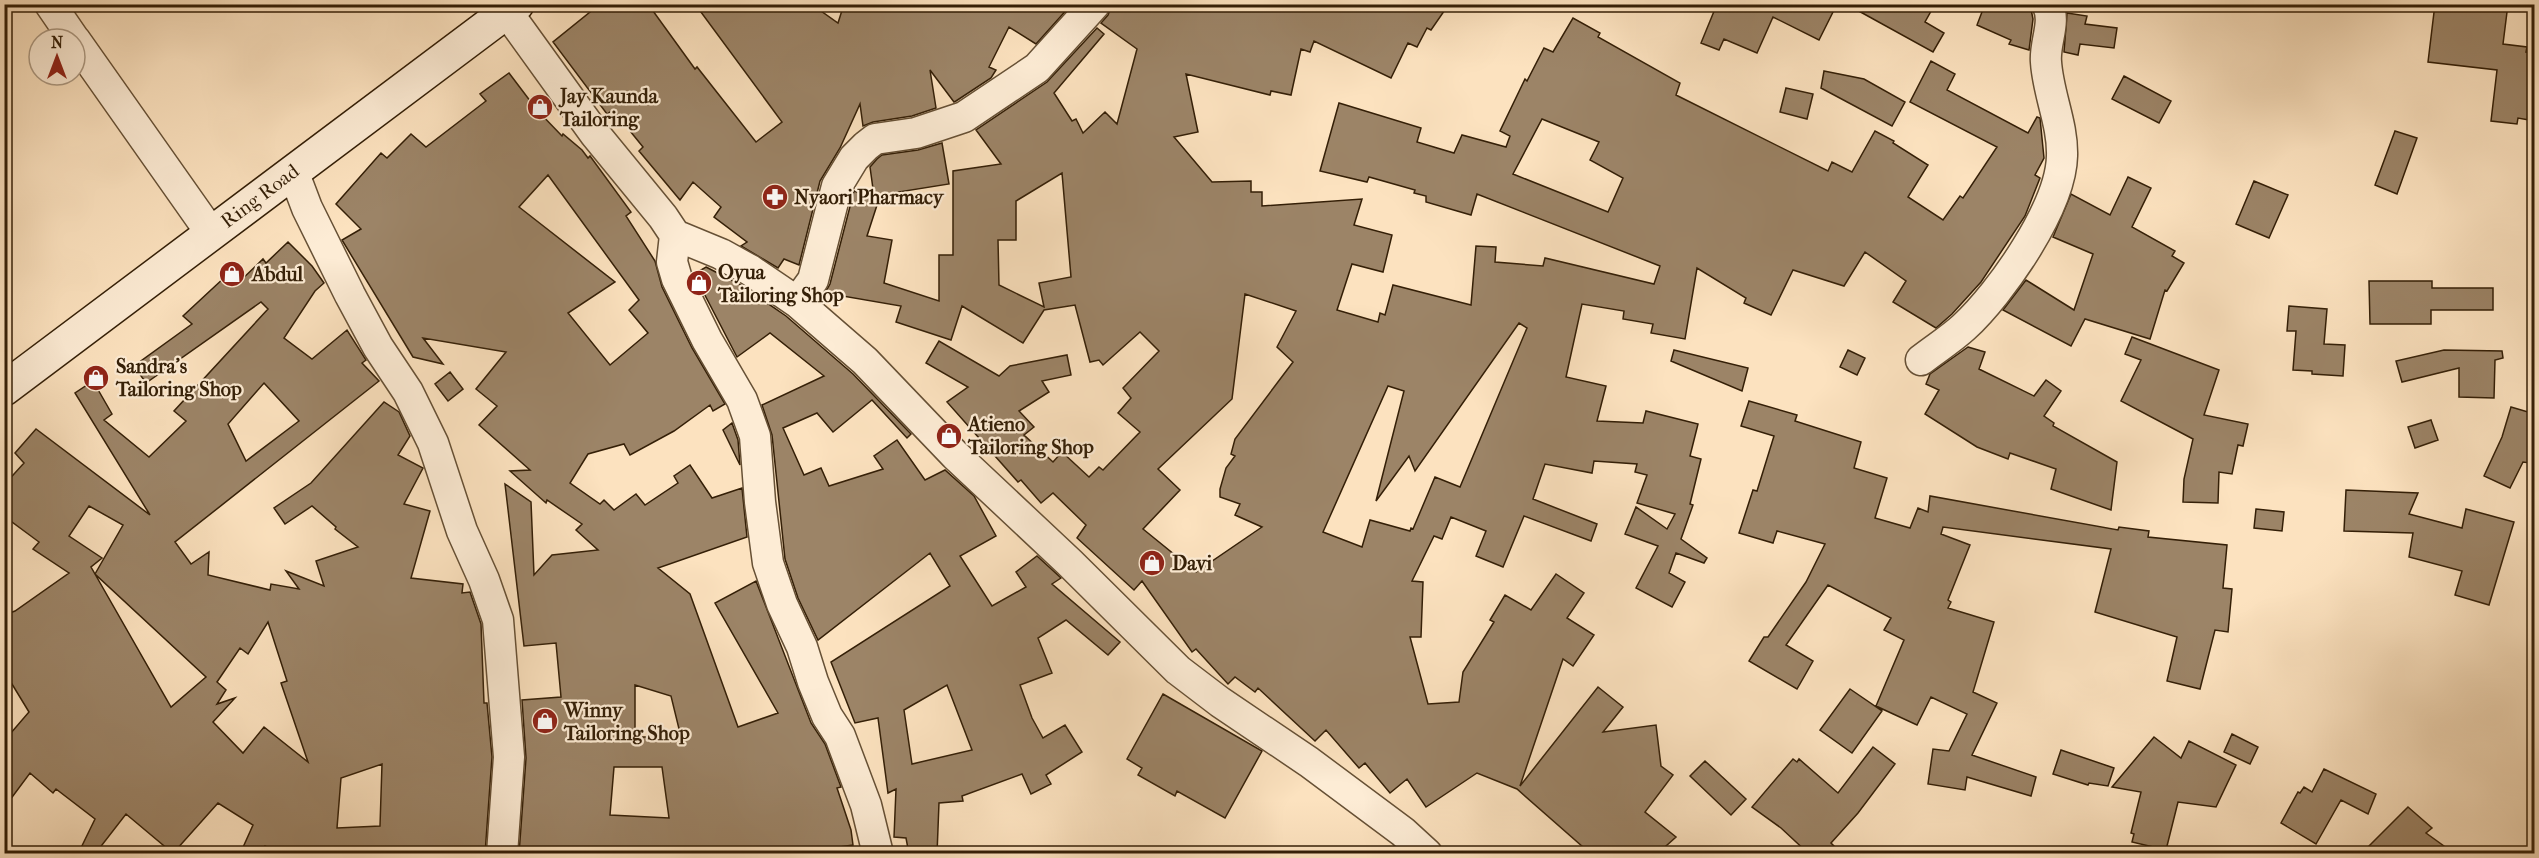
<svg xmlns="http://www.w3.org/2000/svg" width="2539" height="858" viewBox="0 0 2539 858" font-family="'IM FELL French Canon',serif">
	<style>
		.building { fill: #9c8467; stroke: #341f07; stroke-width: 1.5; fill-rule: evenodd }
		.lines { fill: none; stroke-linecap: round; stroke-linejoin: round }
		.minor-casing { stroke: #665035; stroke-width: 33 }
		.secondary-casing { stroke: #341f07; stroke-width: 36 }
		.minor { stroke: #fdecd5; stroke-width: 30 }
		.secondary { stroke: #fdecd5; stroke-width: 33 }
		.labels { text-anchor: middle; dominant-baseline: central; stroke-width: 4.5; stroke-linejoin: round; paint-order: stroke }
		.poi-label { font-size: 20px; font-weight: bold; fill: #341f07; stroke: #fdecd5; text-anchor: start }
		.street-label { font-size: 20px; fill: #341f07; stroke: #fdecd5 }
	</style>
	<rect width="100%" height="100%" fill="#fce2bf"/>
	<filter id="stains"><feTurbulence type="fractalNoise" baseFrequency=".00333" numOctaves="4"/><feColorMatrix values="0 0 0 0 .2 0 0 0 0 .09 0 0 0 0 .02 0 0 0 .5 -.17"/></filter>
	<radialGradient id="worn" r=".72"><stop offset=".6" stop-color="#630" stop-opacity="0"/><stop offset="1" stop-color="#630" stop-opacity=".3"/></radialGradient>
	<!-- building -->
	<path class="building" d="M600,4H648L695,69L697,67L756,142L782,122L695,4H811L838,23L844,4L1070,6L1036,44L1009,27L989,67L996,70L991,78L956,101L954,102L930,70L936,108L912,116L873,122L863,126L860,104L840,148L820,181L799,265L784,259L778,268L741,246L747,242L714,217L721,207L693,182L680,200L639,151L643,147L613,110L607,114L553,42Z
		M1112,4H1449L1431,30L1427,28L1417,47L1408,43L1391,78L1314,41L1310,52L1301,49L1291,95L1271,91L1270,95L1186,74L1198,132L1174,137L1212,182L1251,181V192H1262V206L1362,199L1354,225L1392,235L1383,272L1352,264L1337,310L1378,322L1380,313L1385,315L1393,285L1471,305L1476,246L1496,247L1495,262L1543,266L1545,258L1654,284L1660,266L1477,194L1471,215L1426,202V196L1414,193L1415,190L1369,177L1367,182L1320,171L1339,103L1421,128L1417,142L1454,153L1462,135L1506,147L1510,136L1500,131L1525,79L1527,81L1544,48L1553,52L1573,18L1600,33L1598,37L1680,83L1676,95L1828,171L1832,162L1852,172L1875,131L1894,141L1893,143L1928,165L1908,197L1943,220L1960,196L1963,198L1997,147L1910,102L1931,61L1955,74L1947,90L2028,133L2037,117L2040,118L2044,158L2035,175L2040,178L2025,216L1981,282L1952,314L1936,328L1893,302L1906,281L1865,252L1844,286L1793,270L1771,315L1744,303L1746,298L1697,268L1685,339L1651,333L1653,324L1623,319L1624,311L1582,304L1566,377L1606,386L1597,421L1643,423L1646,411L1698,424L1690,456L1701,459L1690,504L1693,505L1681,539L1707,558L1704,563L1676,553L1669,573L1685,582L1672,607L1636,588L1658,546L1625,534L1636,507L1667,529L1675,514L1637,503L1647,475L1635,472L1637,464L1594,461L1592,473L1545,464L1533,499L1597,524L1591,541L1524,516L1503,567L1476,556L1486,531L1451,517L1442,539L1434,536L1412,581L1423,582L1421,637H1410L1428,704L1459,702L1463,672L1494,622L1490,620L1505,595L1531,610L1556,574L1584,593L1567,618L1594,635L1573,666L1563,659L1520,786L1598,687L1623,707L1603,732L1656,725L1661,766L1673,775L1645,812L1676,837L1657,854H1591L1517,789L1477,773L1426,807L1407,779L1390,793L1365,763L1359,768L1326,730L1315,741L1258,688L1255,692L1235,677L1228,684L1196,649L1192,652L1142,581L1134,590L1077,538L1086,525L1053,493L1041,503L1021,480L1018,482L947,402L968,387L926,363L939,341L999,376L1010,366L1067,355L1071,375L1042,381L1049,392L1019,411L1034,427L1024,435L1053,462L1062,452L1089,477L1099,467L1103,470L1140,432L1118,413L1131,398L1123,388L1159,351L1140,332L1103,365L1099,360L1090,362L1075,305L1044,310L1023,343L962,306L951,340L896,322L901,306L825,293L830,284L854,191L879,199L867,236L892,240L884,283L939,301V255H953V171L1001,164L976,130L1047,82L1097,28L1104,34L1054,93L1072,121L1076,119L1083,133L1105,112L1117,124L1137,49L1101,23L1108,15ZM1542,119L1599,142L1590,160L1623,178L1608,212L1513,174ZM1062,173L1071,277L1039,283L1044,307L999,285L998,240H1016V201ZM1245,294L1296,311L1277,347L1293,362L1235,439L1231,454L1235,456L1226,468L1220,489V497L1240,504L1235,515L1262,527L1196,572L1143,529L1180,490L1158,469L1232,399ZM1519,323L1527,328L1460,487L1435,477L1413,529L1411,528L1410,531L1370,520L1362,547L1323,532L1388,386L1404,391L1376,501L1409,456L1415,471Z
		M1717,4H1837L1819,40L1773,17L1757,53L1724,39L1719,50L1701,43Z
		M1846,4H1935L1925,22L1944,33L1933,52Z
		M1985,4H2030L2033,19L2029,50L2009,44L2011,40L1977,25Z
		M2435,4H2508L2503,44L2527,47L2526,52L2535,53V121L2518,118L2517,124L2491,121L2497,70L2428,62Z
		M2067,13L2087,16L2085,24L2117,28L2114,48L2080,44L2078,55L2064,52Z
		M1824,71L1864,79L1905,102L1892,126L1821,88Z
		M509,73L537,110L562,136L563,134L582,150L588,158L590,156L631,212L626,216L655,261L662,287L692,348L725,404L713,411L710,405L674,431L630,455L624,444L588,454L570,483L600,504L604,500L614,510L636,494L645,505L678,483L674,476L690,465L712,498L742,488L747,537L658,568L690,594L738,727L778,713L715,603L756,581L811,723L825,744L841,787L837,788L851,830L853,845L820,850L819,854H519L526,758L522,700L561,697L556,643L524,646L505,484L531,502L534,575L552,555L598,550L576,530L582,524L547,500L546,503L510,471L530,470L479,425L497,406L476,389L506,352L423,338L443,364L413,357L342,240L361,229L336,204L381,153L387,158L411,134L426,147L486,101L480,94ZM548,175L639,300L629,310L648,333L610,365L568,313L615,282L519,207ZM635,685L671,696L681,737H635ZM614,767H662L669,818L610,815Z
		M2124,76L2171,101L2159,123L2112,99Z
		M1786,88L1813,94L1807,119L1780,112Z
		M2395,131L2417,138L2397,194L2375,185Z
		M942,143L949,184L874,196L870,167L877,159L882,155L918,150Z
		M2128,177L2151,188L2132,227L2175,251L2172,256L2184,263L2167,291L2165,290L2150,339L2085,319L2071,346L2003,310L2026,280L2074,310L2093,254L2053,237L2071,194L2110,215Z
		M2254,181L2288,195L2269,238L2236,224Z
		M288,242L312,266L324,283L315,291L284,338L312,359L347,330L366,360L362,363L379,381L175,542L191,564L209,552L208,575L270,590L271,584L299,589L286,571L324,586L316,561L358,547L335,529L336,527L312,506L285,524L274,508L311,483L384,402L399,412L410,436L398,455L423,468L404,504L430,511L411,578L463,584L462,593L470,592L481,624L484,703H487L492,757L485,854H282L265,846L262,854H240L253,825L218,803L176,850H169L126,814L95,854H78L95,819L56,789L53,793L30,773L4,808V741L29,712L12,684L4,688V615L15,611L69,573L33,549L39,542L4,516V485L24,463L15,453L36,429L150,515L75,393L93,381L112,414L104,420L149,457L186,421L174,411L268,309L261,302L146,383L134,366L192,324L183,316L226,276L235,286L263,259L266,263ZM264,383L299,421L246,461L228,424ZM89,506L123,525L95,574L206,677L171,707L91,567L102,558L69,536ZM268,622L287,681L281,683L308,762L264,727L243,753L213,722L235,698L217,704L226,690L217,682L240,648L248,654ZM382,764L380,826L337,828L341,778Z
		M706,267L741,285L786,316L853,374L911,434L907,438L872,400L833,432L817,413L783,428L804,475L821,468L829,486L883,469L874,456L897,440L925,480L945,470L974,496L996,536L960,556L992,606L1026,587L1016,572L1037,556L1061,578L1052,584L1120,642L1108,655L1066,620L1038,638L1052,673L1020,685L1032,718L1043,738L1065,725L1082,752L1046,775L1051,784L1031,794L1022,774L962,796L963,801L939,803L937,854H909L906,838L894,837L896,789L888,793L878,718L855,723L831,662L950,586L930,553L818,640L798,598L785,559L772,435L762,405L824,376L770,333L737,357L694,274ZM947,685L972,750L912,764L904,710Z
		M2369,281H2432V288H2493V310H2431V324H2370Z
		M2289,306L2327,309L2324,344L2345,345L2343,376L2312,374V371L2293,370L2296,331H2287Z
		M2132,337L2219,370L2204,415L2248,424L2243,446L2238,445L2232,474L2219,472L2218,503L2183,502L2184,479L2193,439L2121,401L2141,360L2125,354Z
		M1968,347L1985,352L1979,369L2034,396L2046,380L2061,391L2044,416L2054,423L2053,426L2117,462L2111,510L2051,489L2056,469L2010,453L2008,459L1977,447L1925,414L1939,390L1926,384L1930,374Z
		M1674,350L1748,368L1742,391L1671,361Z
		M1848,350L1865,358L1857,375L1840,367Z
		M2444,350L2502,351L2503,358L2495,360L2494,398L2459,397V368L2402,382L2396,361Z
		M450,372L463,389L448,401L435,384Z
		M1749,401L1797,415L1795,421L1861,442L1854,468L1887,478L1875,518L1910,528L1918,508L1928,512L1930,496L2118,530L2119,527L2149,531L2148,537L2227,545L2223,588L2232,589L2228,632L2215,630L2200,689L2167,681L2177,637L2095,612L2111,549L1943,527L1941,534L1970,545L1948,600L1951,602L1948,608L1994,622L1973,692L1997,703L1972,755L2036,777L2031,796L1967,777L1965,790L1928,784L1933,749L1949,751L1967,714L1931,697L1917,725L1876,706L1904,640L1884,630L1891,618L1828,585L1786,645L1813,661L1797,689L1749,661L1764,637H1768L1806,582L1825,544L1777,531L1773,543L1739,533L1753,490L1757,491L1774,436L1741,426Z
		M2511,407L2535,414V445L2530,463L2523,462L2510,488L2484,476L2502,437Z
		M2431,420L2438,440L2415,448L2408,427Z
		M732,423L738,440L740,465L723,430Z
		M2346,490L2418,493L2409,514L2462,528L2466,509L2514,522L2489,605L2455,595L2462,571L2409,557L2413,533L2344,531Z
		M2256,509L2284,512L2282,531L2254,528Z
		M1850,689L1882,711L1852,753L1820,730Z
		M1163,694L1262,751L1225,818L1177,791L1175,796L1138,775L1142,768L1127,759Z
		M2232,734L2258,747L2250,764L2224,752Z
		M2154,737L2181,758L2189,741L2236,765L2216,807L2178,802L2166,850L2132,842L2134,834L2131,833L2141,792L2112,787Z
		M1873,747L1895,764L1858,813L1831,843L1842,854H1809L1781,828L1752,807L1793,759L1797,762L1799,759L1838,793Z
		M2061,750L2114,768L2108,786L2089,783L2088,785L2053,774Z
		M1705,761L1746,799L1731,815L1690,776Z
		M2324,769L2376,794L2368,814L2341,800L2316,844L2281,823L2298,792L2300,793L2304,787L2312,792Z
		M2408,807L2432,828L2426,833L2455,854H2361Z"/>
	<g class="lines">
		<!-- minor casing -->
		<g class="minor-casing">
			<path id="minor" d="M50,4L74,39
				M507,12L595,134L663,217L675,235L672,262L677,279L707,340L742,400L755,436L760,502L768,563L782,604L802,647L813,682L827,716L840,736L866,805L878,854
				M75,40L211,233
				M293,171L307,208L350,295L378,347L408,392L433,443L462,531L484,580L498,620L509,757L502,854
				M675,235L721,254L750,270L797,302L865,361L955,455L1069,562L1178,670L1220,702L1309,762L1403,832L1427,854
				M797,302L813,280L837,186L854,158L866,146L875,139L916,133L964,117L1037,68L1095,4
				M1921,360C1935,349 1951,339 1964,327C2001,293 2061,207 2062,156C2063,124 2048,94 2046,62C2044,43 2057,21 2047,4"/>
		</g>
		<!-- secondary casing -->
		<g class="secondary-casing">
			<path id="secondary" d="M4,389L517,4"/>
		</g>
		<!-- minor -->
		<use href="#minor" class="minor"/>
		<!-- secondary -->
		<use href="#secondary" class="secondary"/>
	</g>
	<!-- icons -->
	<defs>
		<g id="shop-disc" transform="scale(1.35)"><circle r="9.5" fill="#8f2418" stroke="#fdecd5"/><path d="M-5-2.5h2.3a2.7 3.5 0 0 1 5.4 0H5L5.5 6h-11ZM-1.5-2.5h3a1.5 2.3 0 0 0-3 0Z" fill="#fff"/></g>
		<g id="pharmacy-disc" transform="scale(1.35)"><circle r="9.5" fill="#8f2418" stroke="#fdecd5"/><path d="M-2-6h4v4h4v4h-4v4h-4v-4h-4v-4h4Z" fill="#fff"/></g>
	</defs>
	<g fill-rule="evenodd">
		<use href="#shop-disc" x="540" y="107"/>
		<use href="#pharmacy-disc" x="775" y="197"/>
		<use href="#shop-disc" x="232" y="274"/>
		<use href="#shop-disc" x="699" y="283"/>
		<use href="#shop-disc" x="96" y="378"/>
		<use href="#shop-disc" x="949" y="436"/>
		<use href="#shop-disc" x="1152" y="563"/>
		<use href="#shop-disc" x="545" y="721"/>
	</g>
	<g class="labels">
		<!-- poi labels -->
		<g class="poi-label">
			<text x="560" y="96">Jay Kaunda<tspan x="560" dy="23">Tailoring</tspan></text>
			<text x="794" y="197">Nyaori Pharmacy</text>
			<text x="718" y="272">Oyua<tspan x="718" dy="23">Tailoring Shop</tspan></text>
			<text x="252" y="274">Abdul</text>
			<text x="116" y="366">Sandra's<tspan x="116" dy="23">Tailoring Shop</tspan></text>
			<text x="968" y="424">Atieno<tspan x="968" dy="23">Tailoring Shop</tspan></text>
			<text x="1172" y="563">Davi</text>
			<text x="564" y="710">Winny<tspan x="564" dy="23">Tailoring Shop</tspan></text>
		</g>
		<!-- street labels -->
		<g class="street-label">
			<text transform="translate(260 196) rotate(-37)">Ring Road</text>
		</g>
	</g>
	<!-- margin -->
	<rect width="2539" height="858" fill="none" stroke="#fce2bf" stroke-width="24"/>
	<rect x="6" y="6" width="2527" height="846" fill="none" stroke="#341f07" stroke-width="3"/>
	<rect x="12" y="12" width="2515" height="834" fill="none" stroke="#341f07" stroke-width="1.5"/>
	<!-- north arrow -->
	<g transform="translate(57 57)"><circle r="28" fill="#fdecd5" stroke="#ad9a83" stroke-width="1.5"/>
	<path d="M0-4.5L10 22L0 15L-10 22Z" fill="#8f2418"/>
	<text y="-9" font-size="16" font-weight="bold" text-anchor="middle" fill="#341f07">N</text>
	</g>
	<rect width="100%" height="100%" filter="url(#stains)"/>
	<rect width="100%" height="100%" fill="url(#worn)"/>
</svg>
